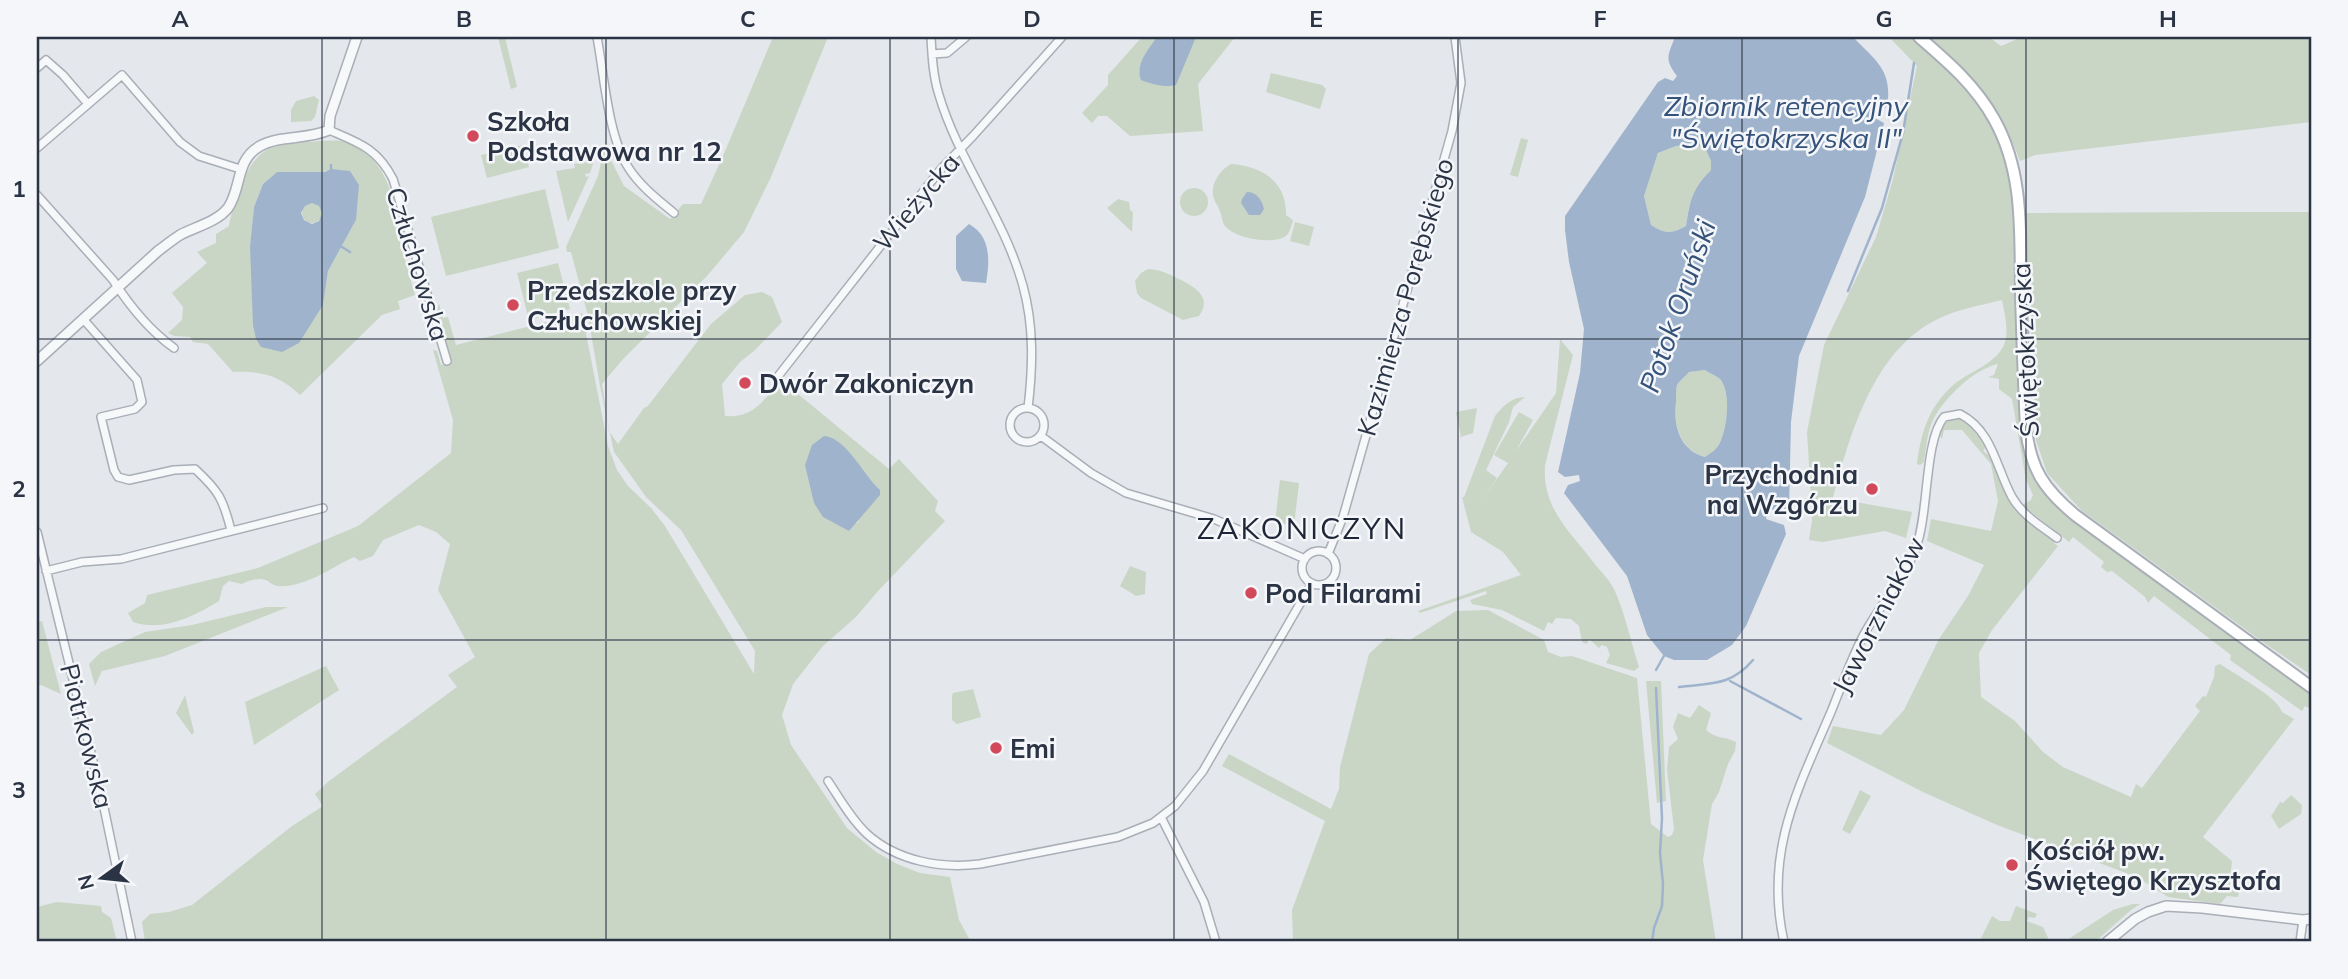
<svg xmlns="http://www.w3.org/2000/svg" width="2348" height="979" viewBox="0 0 2348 979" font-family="Mulish,sans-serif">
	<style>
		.green { fill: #c9d6c5; fill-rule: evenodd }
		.water { fill: #9fb4cc; fill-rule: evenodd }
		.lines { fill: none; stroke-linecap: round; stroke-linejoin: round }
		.stream { stroke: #9fb4cc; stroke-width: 2.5 }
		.minor-casing { stroke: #a9aeb7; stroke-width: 10 }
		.tertiary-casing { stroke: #a9aeb7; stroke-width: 12 }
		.secondary-casing { stroke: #a9aeb7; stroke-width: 14 }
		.minor { stroke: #f7f8fa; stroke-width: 7 }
		.tertiary { stroke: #f7f8fa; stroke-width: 9 }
		.secondary { stroke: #fff; stroke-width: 10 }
		.grid { fill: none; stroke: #2b3445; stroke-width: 2; stroke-opacity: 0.55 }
		.poi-dot { fill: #d1495b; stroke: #f4f6f9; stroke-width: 2.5 }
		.labels { text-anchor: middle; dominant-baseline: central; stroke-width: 5; stroke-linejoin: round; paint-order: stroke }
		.poi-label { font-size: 26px; font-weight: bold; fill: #2b3445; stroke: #f4f6f9; text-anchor: start }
		.street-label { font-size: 26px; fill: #2b3445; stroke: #f4f6f9 }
		.water-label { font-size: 28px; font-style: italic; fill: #34527a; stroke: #f4f6f9 }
		.quarter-label { font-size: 30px; letter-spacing: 2px; fill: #1d2536; stroke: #f4f6f9 }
		.neatline { fill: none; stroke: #2b3445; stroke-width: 2.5 }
		.grid-label { font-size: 23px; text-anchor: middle; font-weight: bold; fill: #2b3445 }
	</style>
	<rect width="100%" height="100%" fill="#e4e7ec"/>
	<!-- green -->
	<path class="green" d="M498,37H505L517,87L511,89Z
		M773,37H828L771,177L744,232L707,276L624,358L602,384L609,431L618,444L644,408L648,406L711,324L745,295L762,292L772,297L782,322L754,351L740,362L722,384L725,416C755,418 763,400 781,380L889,469L899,459L938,501L935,511L945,521L878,591L856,617L823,646L793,684L782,715L791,745L847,828L876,852L897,864L920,873L950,877L959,920L971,942H145L142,922L150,914L169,912L192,905L292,826L323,806L315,794L329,781L457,687L448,675L475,657L438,590L450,544L436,532L419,525L383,540L373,556L360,561L354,557C336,565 319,578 300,583C294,585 284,587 278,586C275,586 270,583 268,581C259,577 250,580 242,584L229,581L223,586L219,601C193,617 163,632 133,622L128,613L145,603L147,595L258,568L358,526L451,453L453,420L433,350L437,351L441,365L452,362L437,309L439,304L443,318L448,317L456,345L582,313L608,446L617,470L628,486L651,508L665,526L754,674L755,651L681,530L646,497L614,452L600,386L588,316L571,252H567L566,247L598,176L606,140L611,160L624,186L670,219L683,204H701L723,156ZM842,445L872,483L857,524Z
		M1142,37H1235L1198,84L1203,131L1130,136L1107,116H1098L1092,123L1082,113L1108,85V75Z
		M1889,37H1911C1926,50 1943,62 1957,77C1992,117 2007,154 2013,206L2021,436C2027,479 2044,497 2076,523L2311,693V709L2305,706L2302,711L2230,660L2231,655L2154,596L2148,603L2145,597L2112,571L2107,572L2101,567L2104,562L2073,537L2069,542L2022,505L2031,500L2033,495L2026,480L2012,399L1999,389V379L1988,377L1994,375L1998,364C1974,369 1944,398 1933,420C1927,432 1926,449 1924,462L1920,465L1917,464C1921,433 1928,409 1951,387C1968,371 2002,363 2006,338C2008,327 2004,311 2002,300C1982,305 1959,309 1940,318C1874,348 1850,434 1833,498L1912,512L1906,538L1885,531L1823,542L1809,540L1812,520L1811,496L1807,432L1824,345L1876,237L1893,179L1917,66Z
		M1928,37H1989L2001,46L2022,37H2311V122L2035,155L2020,161C2000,105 1972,75 1928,37Z
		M1271,73L1322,85L1326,89L1320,109L1266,92Z
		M314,96L319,100L315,117L311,121L291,122V110L296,101Z
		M1521,138L1528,140L1518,177L1510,175Z
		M319,141C326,141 334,140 341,141C376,147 388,181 397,210L393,218L415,295L398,301L400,309L382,315L300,395C279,375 262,371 233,372L208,344L193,342L190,337L174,336L168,333L182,320L183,307L172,293L207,263L197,252L216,243V234L229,226C233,203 246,159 269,149C284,143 304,143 319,141ZM334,171H350L356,220L328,271L323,305L250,246L254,207L263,184L277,172L294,174Z
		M523,145L529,167L487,178L481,155Z
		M1694,145L1705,148L1711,161V170C1693,188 1689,201 1686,226C1672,234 1665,234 1651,225L1644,196L1658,153L1676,146Z
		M594,161L590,173L585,174L586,177L589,176L568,222L556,171L575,168L574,164Z
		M1231,164C1261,166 1287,181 1286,215L1293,220C1291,227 1290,235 1282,238C1268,244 1235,238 1225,226C1222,222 1222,216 1220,211C1218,206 1214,201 1213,196C1211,183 1220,170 1231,164Z
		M1180 202a14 14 0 1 1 28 0a14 14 0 1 1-28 0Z
		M545,189L559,248L446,276L431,217Z
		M1118,199L1129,202L1130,210L1133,212L1132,232L1107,208Z
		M302 213a10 10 0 1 1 20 0a10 10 0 1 1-20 0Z
		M2215,212H2311V675L2260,640L2081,510L2047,473L2036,440L2026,213Z
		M1295,222L1314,227L1309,246L1290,241Z
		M558,263L570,309L529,320L517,273Z
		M1148,269C1158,269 1166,273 1175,277C1191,285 1214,295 1199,316L1183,320L1141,298L1137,293L1135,281L1141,273Z
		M1560,339L1573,355L1545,465C1542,509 1570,531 1594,563C1601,572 1609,579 1614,589C1625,613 1631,642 1639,667L1634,671L1606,663L1610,655L1607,647L1602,645L1599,648L1589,639L1587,644L1582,642L1579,626L1571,619L1556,618L1552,624L1548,622L1544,631L1502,610L1472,604L1470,600L1487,594L1486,591L1420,613L1418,611L1521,575L1503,552L1471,532L1462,497H1464L1495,416C1503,406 1512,397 1525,397L1513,407L1509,422L1486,470L1497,478L1483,499L1508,463L1494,455L1519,412L1533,420L1516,451L1556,393Z
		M1705,370C1709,373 1717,376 1720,379C1732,393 1727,432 1718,446C1716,451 1709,454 1705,457C1681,450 1673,426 1676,402C1676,398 1676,389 1677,385C1679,381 1686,376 1689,372Z
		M1477,408L1473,433L1461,437L1456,412Z
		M1959,418L1966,421L1984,444L1986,447L1983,451L1991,457L2008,496L2019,513L2054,540V543L2058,546L1992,630L1979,653L1981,697L2015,721L2043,752L2063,767L2131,797L2136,784L2142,788L2200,711L2195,706L2203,696L2206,697L2214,677L2215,666L2220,664C2234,674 2278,697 2282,712L2294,719L2203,837L2232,861L2229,889L2239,891L2238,897L2227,896L2220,904L2168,897L2137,877L1997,825L1925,793L1827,743L1833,726L1881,735L1904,710L1939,639L1968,596L1984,565L1927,541L1931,519L1991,531L1998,501L1991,464L1962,430H1944L1942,439L1940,436C1943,424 1947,419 1959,418Z
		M1280,480L1299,483L1294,525L1275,523Z
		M1130,566L1146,572L1145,594L1136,596L1120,586Z
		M266,607H288L165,656L102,671L95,686L89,664L101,652L145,632L192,625Z
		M1488,610L1544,640L1548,652L1561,657L1572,656L1637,678L1651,824L1668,837L1672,835L1674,829L1667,770L1669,747L1678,739L1673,727L1678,713L1690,718L1699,705L1711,713L1706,730C1716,739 1724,736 1736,742L1735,751L1728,764L1719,792L1712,804L1703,860L1716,942H1293L1292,910L1325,821L1222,766L1229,754L1331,809L1339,789L1340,767L1369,654L1386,638L1410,640L1456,611Z
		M42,621L61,694L41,685L37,686V622Z
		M326,666L339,690L254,745L245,702Z
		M1646,681H1661L1666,801L1657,803Z
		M973,689L981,717L957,724L952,720V696L953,693Z
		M185,695L194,732L192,735L176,713Z
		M1860,790L1871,796L1850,834L1842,830Z
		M2291,795L2302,805L2301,814L2279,829L2271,816L2280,802L2283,803Z
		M57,902L101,906L102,912L111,918L117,942H37V907Z
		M2133,904H2140L2131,910L2095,942H2064L2113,910Z
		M2016,906L2037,914L2035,918L2029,917L2027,921L2043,927L2050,942H1984L1981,938L1992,916L2000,921H2010Z"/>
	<!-- water -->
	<path class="water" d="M1157,37H1196L1176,85C1166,88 1151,84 1141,80C1135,64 1148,50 1157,37Z
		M1675,37H1853C1876,61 1893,70 1887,107L1872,109L1871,116L1884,123L1865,197L1799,356L1791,422L1789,509L1767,510L1766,519L1784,525L1786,534L1746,626L1732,645L1707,660H1674L1664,656L1647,635L1627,576L1564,493L1568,485L1580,481L1579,475L1565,477L1558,472L1580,373L1584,329L1569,262L1565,230V216L1658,82L1665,78L1673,81L1677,76C1664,59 1668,55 1675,37ZM1694,145L1705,148L1711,161V170C1692,189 1690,200 1686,226C1672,234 1665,234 1651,225L1644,196L1658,153L1676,146ZM1705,370C1709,373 1717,376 1720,379C1732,393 1727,432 1718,446C1715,451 1709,454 1705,457C1680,450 1673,426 1676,402C1676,398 1676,389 1677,385C1679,381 1686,376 1689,372Z
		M331,169L350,171L359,185L356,220L328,271L323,305L299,343L282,352L261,347L256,339L253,325L250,246L254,207L263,184L277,172H325ZM312,203L319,206L322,213L319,221L312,224L304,220L301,213L305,206Z
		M1247,192C1257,192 1262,200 1264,209L1260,215H1249L1241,203L1242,199Z
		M969,224C991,236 990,261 986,283L962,281L956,269V236Z
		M824,436C846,437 864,476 880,490V495L849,531L823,517L814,503L805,465L812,445Z"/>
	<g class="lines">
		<!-- stream -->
		<path class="stream" d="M331,165V169
			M342,247L350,252
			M1848,291L1882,208L1903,133L1914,63
			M1656,670L1665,654
			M1730,681L1801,719
			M1679,687C1711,683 1731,686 1753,660
			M1652,942L1654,928L1662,906L1663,884L1660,853L1662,818L1656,688"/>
		<!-- minor casing -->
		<g class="minor-casing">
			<path id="minor" d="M597,37C604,74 608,136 628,167C640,186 657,199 674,213
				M931,37C932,56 933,76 939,95C958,160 1005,219 1023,286C1034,326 1033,366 1028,408
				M932,54L947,53L966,37
				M37,68L46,60L63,75L88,104
				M329,130C359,143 377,148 393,179L447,361
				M37,148L122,75L180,142L199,156L240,169
				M37,195L113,280C129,305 149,330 174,348
				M84,320L137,380L142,402L135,409L101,417L114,470L118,477L129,480L174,470L195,469C219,491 223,499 231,530
				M779,375L941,169L973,136L1062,37
				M1010 425a17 17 0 1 1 34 0a17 17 0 1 1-34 0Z
				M1041,436L1091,473L1126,493L1214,519L1305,559
				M37,532L102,798L132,942
				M1302 568a17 17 0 1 1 34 0a17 17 0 1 1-34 0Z
				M1328,554L1343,517L1452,131L1461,83L1455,37
				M46,571L82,562L121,559L323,508
				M828,781C840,799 851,819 867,834C897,861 941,869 980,864L1118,837L1153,823L1175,806L1203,771L1312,583
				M1161,817L1204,902L1216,942
				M1784,942C1764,853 1797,791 1831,712C1841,687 1850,662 1862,638C1878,607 1904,580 1916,547C1929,514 1924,441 1944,417L1960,414C1993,431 1996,468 2012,497C2022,515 2041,526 2057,538
				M2300,942L2303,920"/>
		</g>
		<!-- tertiary casing -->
		<g class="tertiary-casing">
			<path id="tertiary" d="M37,361L158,251C165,246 172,240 180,235C195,227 217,222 228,208C242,188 235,160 260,146C280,135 307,140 329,130L330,116L357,37
				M2107,942L2135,919L2148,912L2166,906L2202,908L2303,920L2311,919"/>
		</g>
		<!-- secondary casing -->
		<g class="secondary-casing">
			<path id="secondary" d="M1919,37C1948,62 1975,85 1994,119C2024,172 2020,232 2021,291C2022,337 2024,383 2026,429C2031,470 2044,489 2075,515L2311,687"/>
		</g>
		<!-- minor -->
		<use href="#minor" class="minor"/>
		<!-- tertiary -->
		<use href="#tertiary" class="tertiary"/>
		<!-- secondary -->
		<use href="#secondary" class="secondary"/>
	</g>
	<!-- grid -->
	<path class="grid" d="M322,37V942M606,37V942M890,37V942M1174,37V942M1458,37V942M1742,37V942M2026,37V942M37,339H2311M37,640H2311"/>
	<!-- markers -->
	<g class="poi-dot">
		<circle cx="473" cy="136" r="7"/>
		<circle cx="513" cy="305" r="7"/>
		<circle cx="745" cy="383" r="7"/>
		<circle cx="1872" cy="489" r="7"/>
		<circle cx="1251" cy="593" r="7"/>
		<circle cx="996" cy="748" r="7"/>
		<circle cx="2012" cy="865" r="7"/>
	</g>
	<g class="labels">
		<!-- poi labels -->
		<g class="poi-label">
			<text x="487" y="121">Szkoła<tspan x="487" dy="30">Podstawowa nr 12</tspan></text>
			<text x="527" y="290">Przedszkole przy<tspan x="527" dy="30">Człuchowskiej</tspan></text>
			<text x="759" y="383">Dwór Zakoniczyn</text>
			<text x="1858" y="474" text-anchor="end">Przychodnia<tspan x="1858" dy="30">na Wzgórzu</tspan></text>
			<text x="1265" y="593">Pod Filarami</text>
			<text x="1010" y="748">Emi</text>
			<text x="2026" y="850">Kościół pw.<tspan x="2026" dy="30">Świętego Krzysztofa</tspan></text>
		</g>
		<!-- street labels -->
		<g class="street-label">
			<text transform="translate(916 202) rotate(-50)">Wieżycka</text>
			<text transform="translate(418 264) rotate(73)">Człuchowska</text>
			<text transform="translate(1405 297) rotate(-74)">Kazimierza Porębskiego</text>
			<text transform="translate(2025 350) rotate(-93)">Świętokrzyska</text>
			<text transform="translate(1878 615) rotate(-63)">Jaworzniaków</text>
			<text transform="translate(87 736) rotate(76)">Piotrkowska</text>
		</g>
		<!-- water labels -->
		<g class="water-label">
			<text x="1786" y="105">Zbiornik retencyjny<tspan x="1786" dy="32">"Świętokrzyska II"</tspan></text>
			<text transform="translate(1677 306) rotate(-71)">Potok Oruński</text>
		</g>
		<!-- quarter labels -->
		<g class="quarter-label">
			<text x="1302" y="528">ZAKONICZYN</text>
		</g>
	</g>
	<!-- border -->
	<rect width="2348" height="979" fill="none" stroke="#f4f6f9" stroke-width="77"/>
	<!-- north arrow -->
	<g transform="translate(102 878) rotate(255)" stroke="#f4f6f9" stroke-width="5" paint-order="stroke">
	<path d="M0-5L12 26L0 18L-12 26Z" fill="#2b3445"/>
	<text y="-10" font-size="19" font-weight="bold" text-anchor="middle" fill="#2b3445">N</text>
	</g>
	<rect x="38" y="38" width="2272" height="902" class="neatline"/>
	<g class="grid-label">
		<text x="180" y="27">A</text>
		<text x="464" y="27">B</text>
		<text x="748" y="27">C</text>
		<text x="1032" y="27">D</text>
		<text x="1316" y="27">E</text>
		<text x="1600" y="27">F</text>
		<text x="1884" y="27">G</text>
		<text x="2168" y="27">H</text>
		<text x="19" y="197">1</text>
		<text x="19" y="497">2</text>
		<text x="19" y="798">3</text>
	</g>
</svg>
